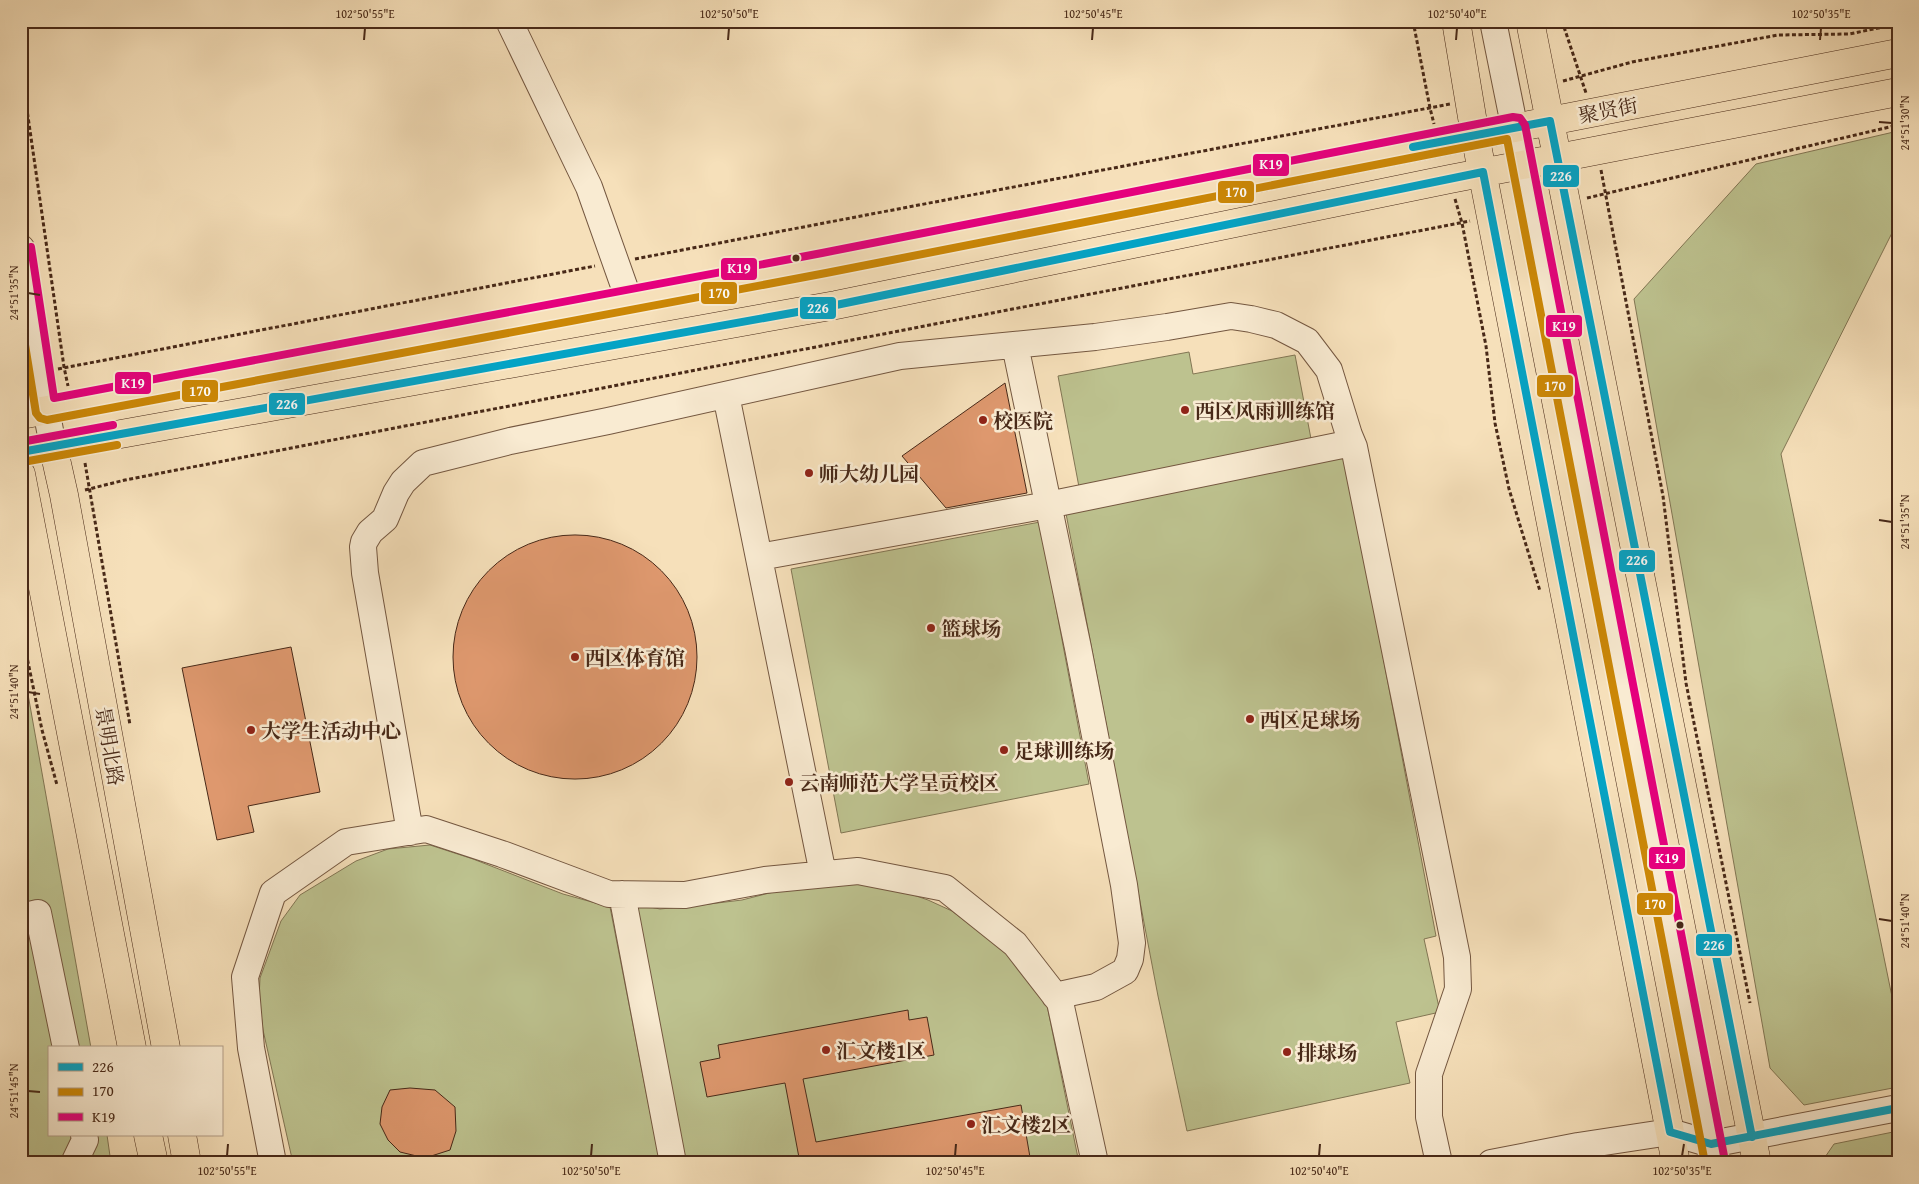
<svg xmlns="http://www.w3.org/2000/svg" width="1919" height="1184" viewBox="0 0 1919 1184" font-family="'Gentium Book Plus','Noto Serif SC',serif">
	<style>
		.green { fill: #bdc28f; stroke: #827654 }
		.building { fill: #de986e; stroke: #482918 }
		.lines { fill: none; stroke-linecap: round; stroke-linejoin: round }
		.minor-casing { stroke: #745740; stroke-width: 28 }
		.major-casing { stroke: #482918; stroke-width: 29 }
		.path { stroke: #482918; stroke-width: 3; stroke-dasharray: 4 2.5; stroke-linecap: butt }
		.minor { stroke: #f9ebd2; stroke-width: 26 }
		.major { stroke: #f6e0ba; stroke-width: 28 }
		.bus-1-casing { stroke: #f9ebd2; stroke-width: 11 }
		.bus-2-casing { stroke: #f9ebd2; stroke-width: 11 }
		.bus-3-casing { stroke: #f9ebd2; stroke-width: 11 }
		.bus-1 { stroke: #04a3c5; stroke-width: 8 }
		.bus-2 { stroke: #cb8706; stroke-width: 8 }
		.bus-3 { stroke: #e5007d; stroke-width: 8 }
		.ticks { fill: none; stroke: #482918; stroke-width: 2 }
		.bus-dot { fill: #482918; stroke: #f9ebd2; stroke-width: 2 }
		.poi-dot { fill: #8f2418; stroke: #f9ebd2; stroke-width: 2 }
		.labels { text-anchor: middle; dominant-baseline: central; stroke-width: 5; stroke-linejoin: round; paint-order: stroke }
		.street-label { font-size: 20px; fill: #482918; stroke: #f9ebd2 }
		.poi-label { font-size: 20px; font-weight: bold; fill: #482918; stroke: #f9ebd2; text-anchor: start }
		.line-badge { stroke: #f9ebd2; stroke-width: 2 }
		.badge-label { font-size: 14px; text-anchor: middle; font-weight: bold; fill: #fff }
		.neatline { fill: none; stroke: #482918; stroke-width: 2 }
		.ticks-label { font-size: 12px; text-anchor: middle; fill: #482918 }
	</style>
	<rect width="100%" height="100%" fill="#f6e0ba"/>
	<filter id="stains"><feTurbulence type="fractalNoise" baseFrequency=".004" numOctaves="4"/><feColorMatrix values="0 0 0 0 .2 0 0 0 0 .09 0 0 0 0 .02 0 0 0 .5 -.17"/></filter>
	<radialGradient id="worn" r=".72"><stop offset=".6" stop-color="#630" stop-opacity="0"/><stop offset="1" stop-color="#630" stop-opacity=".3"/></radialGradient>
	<!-- green -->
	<path class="green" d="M1898,131V221L1781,454L1898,1026V1087L1804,1105L1770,1068L1634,299L1756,164Z
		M1189,352L1193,374L1295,355L1312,444L1079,487L1058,376Z
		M1344,451L1436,936L1424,939L1440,1012L1396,1022L1410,1083L1187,1131L1158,996L1064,503Z
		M1040,522L1089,784L841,833L791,569Z
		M21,655L91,1048H49V1135H107L111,1163H21Z
		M430,845L473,859L563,894L610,907L660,1163H293L263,1030L259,999L260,978L281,921L300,895L356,861L388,849Z
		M854,882L899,890L928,900L952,911L999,947L1017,964L1047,1005L1079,1163H686L635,904L660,909L701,905L742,900L785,889Z
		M1898,1131V1163H1821L1834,1144Z"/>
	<!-- building -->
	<path class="building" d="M1005,383L1027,493L946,508L902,456Z
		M453 657a122 122 0 1 1 244 0a122 122 0 1 1-244 0Z
		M291,647L320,792L248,806L254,832L217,840L182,668Z
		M908,1010L909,1020L927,1017L934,1055L803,1079L816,1142L1021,1105L1031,1163H800L785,1083L707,1097L700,1062L720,1058L718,1045Z
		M410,1088L435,1090L455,1107L456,1131L450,1150L425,1158L400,1152L388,1140L380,1124L382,1107L390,1090Z"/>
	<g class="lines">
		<!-- minor casing -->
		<g class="minor-casing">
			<path id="minor" d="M509,21L589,187L629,300
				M1493,21L1531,209L1715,1163
				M21,248L39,373L53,446
				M1015,345L1078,648L1124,885L1132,943L1130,959L1125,971L1096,987L1055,996
				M726,395L823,874
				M759,557L1048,505L1352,443
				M410,832L365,573L363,547L364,542L370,532L385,519L396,493L403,482L423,463L510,441L608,421L900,356L1095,337L1167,327L1231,316L1251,319L1276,325L1307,341L1329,370L1349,435L1354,447L1457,957L1458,989L1429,1074V1117L1439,1163
				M622,894L673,1163
				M21,917L38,913L66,1048
				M74,1163L85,1140L84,1135
				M273,1163L251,1048L245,977L273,893L346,842L426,829L502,854L609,894L685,895L765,880L858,871L945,888L1015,944L1060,1002L1095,1163
				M1491,1163L1578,1146L1670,1132L1711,1144L1898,1108"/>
		</g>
		<!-- major casing -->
		<g class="major-casing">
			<path id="major" d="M1456,21L1475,135L1676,1163
				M1530,21L1757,1163
				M21,415L824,263L1898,53
				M53,446L64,495L166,1048
				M21,452L836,305L1450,179L1898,92
				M21,474L132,1048
				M148,1135L154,1163
				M182,1135L187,1163"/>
		</g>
		<!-- path -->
		<path class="path" d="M1413,21L1430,108L1434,124
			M1562,21L1586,93
			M21,68L64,367L68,386
			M1563,81L1632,62L1778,35L1849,34L1898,24
			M1601,170L1663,496L1686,683L1750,1003
			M1587,198L1898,125
			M1455,199L1462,223L1486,346L1495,423L1509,489L1540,591
			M635,259L1450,104
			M58,369L595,266
			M85,463L130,725
			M85,490L125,480L1470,221
			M21,628L42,730L57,785"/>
		<!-- minor -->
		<use href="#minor" class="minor"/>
		<!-- major -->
		<use href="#major" class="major"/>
		<!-- bus-1 casing -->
		<g class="bus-1-casing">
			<path id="bus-1" d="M1413,147L1550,121L1752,1137
				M21,452L836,305L1483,172L1670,1132L1711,1144L1898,1108"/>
		</g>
		<!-- bus-2 casing -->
		<g class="bus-2-casing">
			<path id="bus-2" d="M21,320L36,413L40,418L47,420L826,273L1507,139L1705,1163
				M23,462L117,445"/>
		</g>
		<!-- bus-3 casing -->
		<g class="bus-3-casing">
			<path id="bus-3" d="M31,247L54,398L822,253L1513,117L1520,118L1525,125L1725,1161
				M21,442L113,425"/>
		</g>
		<!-- bus-1 -->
		<use href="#bus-1" class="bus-1"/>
		<!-- bus-2 -->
		<use href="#bus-2" class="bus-2"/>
		<!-- bus-3 -->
		<use href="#bus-3" class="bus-3"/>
	</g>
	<!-- ticks -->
	<path class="ticks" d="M364,40L365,28M728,40L729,28M1092,40L1093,28M1456,40L1457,28M1820,40L1821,28M1879,122L1892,123M28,293L40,295M1879,520L1892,522M28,692L40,694M1879,919L1892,921M28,1091L40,1092M227,1156L228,1144M591,1156L592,1144M955,1156L956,1144M1319,1156L1320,1144M1682,1156L1684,1144"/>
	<!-- markers -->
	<g class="bus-dot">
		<circle cx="796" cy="258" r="4.5"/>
		<circle cx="1680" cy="925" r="4.5"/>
	</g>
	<g class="poi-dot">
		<circle cx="1185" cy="410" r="5"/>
		<circle cx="983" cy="420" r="5"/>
		<circle cx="809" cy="473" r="5"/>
		<circle cx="931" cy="628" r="5"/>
		<circle cx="575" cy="657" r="5"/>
		<circle cx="1250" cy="719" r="5"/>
		<circle cx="251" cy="730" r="5"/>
		<circle cx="1004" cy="750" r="5"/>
		<circle cx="789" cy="782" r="5"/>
		<circle cx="826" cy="1050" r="5"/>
		<circle cx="1287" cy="1052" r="5"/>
		<circle cx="971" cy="1124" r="5"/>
	</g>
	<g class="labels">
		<!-- street labels -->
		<g class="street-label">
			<text transform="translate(1608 110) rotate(-11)">聚贤街</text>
			<text transform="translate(110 746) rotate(80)">景明北路</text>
		</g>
		<!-- poi labels -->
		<g class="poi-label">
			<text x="1195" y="410">西区风雨训练馆</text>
			<text x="993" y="420">校医院</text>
			<text x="819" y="473">师大幼儿园</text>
			<text x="941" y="628">篮球场</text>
			<text x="585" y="657">西区体育馆</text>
			<text x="1260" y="719">西区足球场</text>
			<text x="261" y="730">大学生活动中心</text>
			<text x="1014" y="750">足球训练场</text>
			<text x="799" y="782">云南师范大学呈贡校区</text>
			<text x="836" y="1050">汇文楼1区</text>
			<text x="1297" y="1052">排球场</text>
			<text x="981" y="1124">汇文楼2区</text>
		</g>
	</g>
	<g class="line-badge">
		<rect x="1252" y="153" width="38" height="24" rx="5" fill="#e5007d"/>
		<rect x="1542" y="164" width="38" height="24" rx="5" fill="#04a3c5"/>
		<rect x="1217" y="180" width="38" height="24" rx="5" fill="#cb8706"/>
		<rect x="720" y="257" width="38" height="24" rx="5" fill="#e5007d"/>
		<rect x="700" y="281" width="38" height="24" rx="5" fill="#cb8706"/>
		<rect x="799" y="296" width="38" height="24" rx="5" fill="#04a3c5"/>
		<rect x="1545" y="314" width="38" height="24" rx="5" fill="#e5007d"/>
		<rect x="114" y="371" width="38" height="24" rx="5" fill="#e5007d"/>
		<rect x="1536" y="374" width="38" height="24" rx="5" fill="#cb8706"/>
		<rect x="181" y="379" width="38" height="24" rx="5" fill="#cb8706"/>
		<rect x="268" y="392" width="38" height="24" rx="5" fill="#04a3c5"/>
		<rect x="1618" y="549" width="38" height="24" rx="5" fill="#04a3c5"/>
		<rect x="1648" y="846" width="38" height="24" rx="5" fill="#e5007d"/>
		<rect x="1636" y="892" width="38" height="24" rx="5" fill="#cb8706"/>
		<rect x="1695" y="933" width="38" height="24" rx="5" fill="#04a3c5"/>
	</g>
	<g class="badge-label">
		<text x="1271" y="169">K19</text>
		<text x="1561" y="181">226</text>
		<text x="1236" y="197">170</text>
		<text x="739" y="273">K19</text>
		<text x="719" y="298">170</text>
		<text x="818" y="313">226</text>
		<text x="1564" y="331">K19</text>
		<text x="133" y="388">K19</text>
		<text x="1555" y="391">170</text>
		<text x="200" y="396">170</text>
		<text x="287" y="409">226</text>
		<text x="1637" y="565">226</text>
		<text x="1667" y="863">K19</text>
		<text x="1655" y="909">170</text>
		<text x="1714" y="950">226</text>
	</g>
	<!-- margin -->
	<rect width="1919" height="1184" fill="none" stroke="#f6e0ba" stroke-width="55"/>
	<!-- legend -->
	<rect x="48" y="1046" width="175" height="90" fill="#f9ebd2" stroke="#b29d88"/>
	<rect x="58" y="1063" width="25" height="8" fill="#04a3c5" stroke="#b29d88"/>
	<text x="92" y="1072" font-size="15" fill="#482918">226</text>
	<rect x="58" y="1088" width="25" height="8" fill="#cb8706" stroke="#b29d88"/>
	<text x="92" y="1096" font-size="15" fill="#482918">170</text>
	<rect x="58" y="1113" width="25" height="8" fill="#e5007d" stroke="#b29d88"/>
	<text x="92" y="1122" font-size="15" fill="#482918">K19</text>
	<rect x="28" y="28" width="1864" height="1128" class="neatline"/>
	<g class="ticks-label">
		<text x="365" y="18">102°50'55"E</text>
		<text x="729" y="18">102°50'50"E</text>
		<text x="1093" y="18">102°50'45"E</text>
		<text x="1457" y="18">102°50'40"E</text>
		<text x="1821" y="18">102°50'35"E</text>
		<text transform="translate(1905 123) rotate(-90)" y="4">24°51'30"N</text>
		<text transform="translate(14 293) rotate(-90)" y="4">24°51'35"N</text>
		<text transform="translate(1905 522) rotate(-90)" y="4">24°51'35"N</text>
		<text transform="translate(14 692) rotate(-90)" y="4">24°51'40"N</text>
		<text transform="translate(1905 921) rotate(-90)" y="4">24°51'40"N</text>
		<text transform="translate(14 1091) rotate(-90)" y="4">24°51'45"N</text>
		<text x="227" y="1175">102°50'55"E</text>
		<text x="591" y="1175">102°50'50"E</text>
		<text x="955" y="1175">102°50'45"E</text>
		<text x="1319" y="1175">102°50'40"E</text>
		<text x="1682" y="1175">102°50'35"E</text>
	</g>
	<rect width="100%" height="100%" filter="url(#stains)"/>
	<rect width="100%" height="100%" fill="url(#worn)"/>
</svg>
